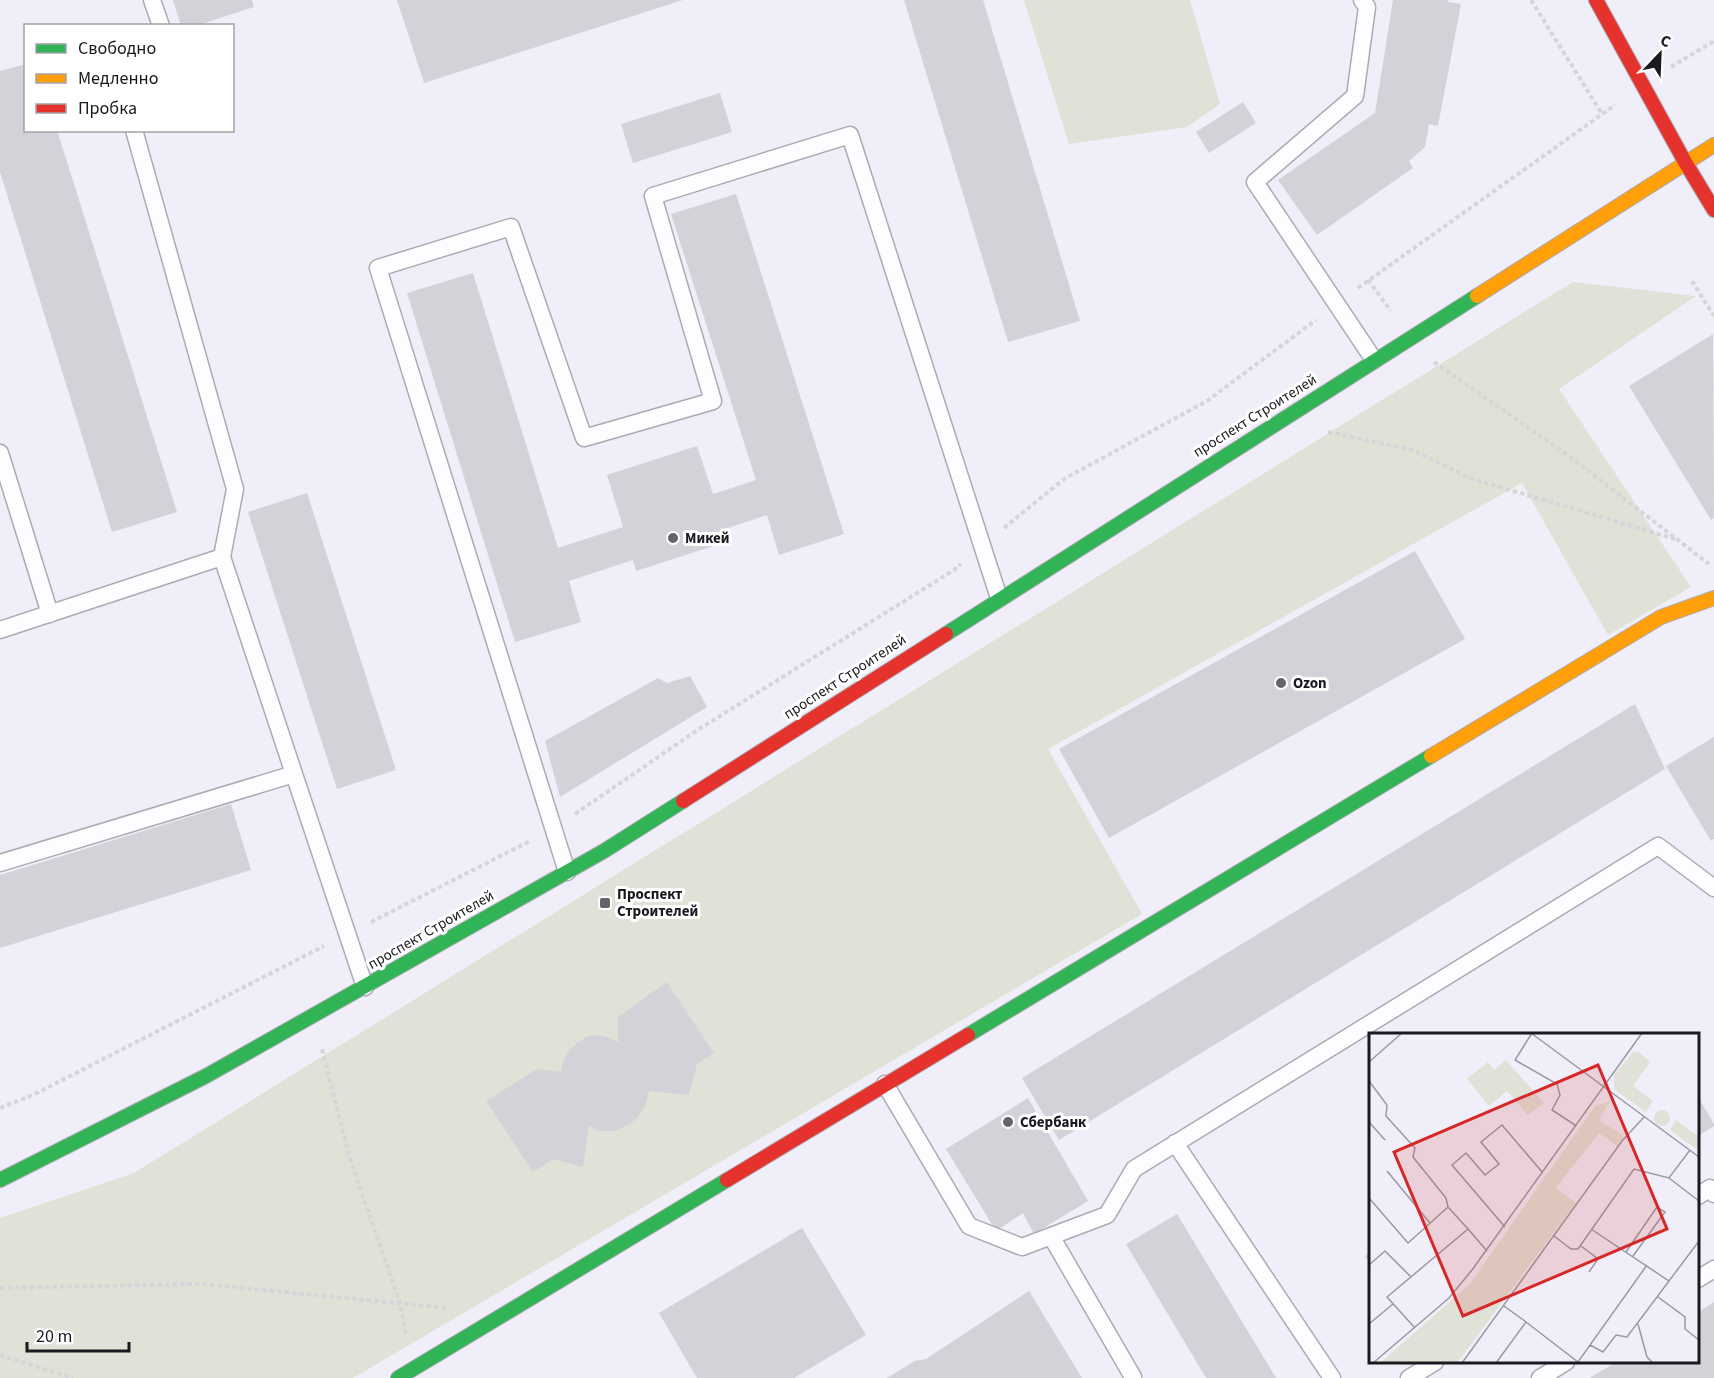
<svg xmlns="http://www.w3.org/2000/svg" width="1714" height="1378" viewBox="0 0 1714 1378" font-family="'Source Sans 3',sans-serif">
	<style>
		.green { fill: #e0e2d7 }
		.building { fill: #d4d1d9 }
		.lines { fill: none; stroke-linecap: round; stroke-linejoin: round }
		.lane-casing { stroke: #acaab2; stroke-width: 19 }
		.fast-casing { stroke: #acaab2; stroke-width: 16 }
		.slow-casing { stroke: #acaab2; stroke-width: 16 }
		.jam-casing { stroke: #acaab2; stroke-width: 16 }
		.path { stroke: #d6d6d9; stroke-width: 4; stroke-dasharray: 4.5 3; stroke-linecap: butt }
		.lane { stroke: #fdfcfe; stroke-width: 16 }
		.fast { stroke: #30b455; stroke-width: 14 }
		.slow { stroke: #ff9f0a; stroke-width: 14 }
		.jam { stroke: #e5322d; stroke-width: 14 }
		.poi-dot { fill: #65646b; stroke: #fff; stroke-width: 2 }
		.labels { text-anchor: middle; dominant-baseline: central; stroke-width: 6; stroke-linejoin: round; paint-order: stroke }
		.street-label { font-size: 15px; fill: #1a191f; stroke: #fff }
		.poi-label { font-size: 15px; font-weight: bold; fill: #1a191f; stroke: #fff; text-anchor: start }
		.inset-road { fill: none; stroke: #9a99a1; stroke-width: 1.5 }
		.view { fill: #d62828; fill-opacity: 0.15; stroke: #d62828; stroke-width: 3 }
		.inset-edge { fill: none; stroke: #1a191f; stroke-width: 3 }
	</style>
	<rect width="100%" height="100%" fill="#f0eef8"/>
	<!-- green -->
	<path class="green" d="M1024,0H1190L1220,104L1187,127L1069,144Z
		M1573,282L1696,296L1559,389L1691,587L1608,635L1522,483L1048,749L1142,914L353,1378H0V1218L134,1173Z"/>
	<!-- building -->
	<path class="building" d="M173,0H252L254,7L195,26H181Z
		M397,0H683L424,83Z
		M904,0H983L1080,321L1008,342Z
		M1393,0H1448V2L1461,4L1438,126L1429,124L1425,147L1409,161L1413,168L1317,235L1278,180L1375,113Z
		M26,64V130H57L177,512L112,532L0,172V71Z
		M720,93L732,132L633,163L621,124Z
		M1243,102L1256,123L1209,153L1196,132Z
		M736,194L844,534L779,555L767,515L722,530L726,542L636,571L633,560L569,581L581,622L515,642L407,293L473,273L558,548L623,527L607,475L697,446L713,494L756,480L671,214Z
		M1713,334L1714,518L1711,520L1629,386Z
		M307,493L396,770L337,789L248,512Z
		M1415,551L1465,639L1109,838L1059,749Z
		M690,676L707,707L560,797L545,741L658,678L667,683Z
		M1635,704L1665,769L1059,1140L1022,1078Z
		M1714,737V839L1711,841L1666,766Z
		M231,804L251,870L0,948V875Z
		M667,982L714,1053L697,1064L689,1095L649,1091L646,1104L638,1117L630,1124L615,1131H599L589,1126L583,1167L553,1159L533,1172L486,1101L537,1069L561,1072L563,1061L569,1051L577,1043L586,1037L595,1035L607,1037L618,1042V1017Z
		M1698,1097L1714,1124V1126L1698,1136Z
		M1028,1098L1088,1201L1034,1234L1023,1213L996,1231L946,1149Z
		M1177,1214L1276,1378H1206L1126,1244Z
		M802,1228L866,1335L794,1378H697L659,1313Z
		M1370,1252V1265L1365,1256Z
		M1029,1291L1082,1378H887L915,1361L926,1359Z
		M1714,1302V1378H1589L1617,1362H1698V1312Z"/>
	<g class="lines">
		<!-- lane casing -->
		<g class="lane-casing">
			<path id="lane" d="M152,0L161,26
				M1362,0L1367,7L1355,96L1255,182L1374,360
				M134,130L235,489L222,557
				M0,453L50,614
				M0,630L222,557L294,774L0,863
				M294,774L365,987
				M567,872L378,268L511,227L584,438L713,401L653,196L850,135L999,598
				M885,1084L969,1226L1022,1247L1107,1215L1134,1169L1658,846L1714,888
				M1175,1143L1332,1378
				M1698,1196L1710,1188L1714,1194
				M1051,1236L1133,1377L1132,1378
				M1698,1279L1714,1269
				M1409,1378L1435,1362
				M1540,1378L1566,1362"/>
		</g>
		<!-- fast casing -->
		<g class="fast-casing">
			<path id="fast" d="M946,634L1477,296
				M968,1035L1431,756
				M0,1180L206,1076L604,851L683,801
				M398,1378L727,1180"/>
		</g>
		<!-- slow casing -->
		<g class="slow-casing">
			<path id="slow" d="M1477,296L1714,145
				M1431,756L1661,617L1714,598"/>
		</g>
		<!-- jam casing -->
		<g class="jam-casing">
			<path id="jam" d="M1596,0L1685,162L1714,210
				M683,801L946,634
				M727,1180L968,1035"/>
		</g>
		<!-- path -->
		<path class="path" d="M1531,0L1602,114
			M1671,67L1714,41
			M1368,280L1391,311
			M1692,281L1714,316
			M1358,288L1615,105
			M1434,362L1569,456L1709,564
			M1328,432L1412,450L1470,478L1675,539
			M1004,528L1064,479L1207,401L1316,320
			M575,814L696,731L954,570L961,564
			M371,922L530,841
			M322,1049L349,1156L400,1303L406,1335
			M0,1108L33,1095L324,946
			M0,1288L201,1284L449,1308
			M0,1355L73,1378"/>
		<!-- lane -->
		<use href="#lane" class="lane"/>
		<!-- fast -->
		<use href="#fast" class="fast"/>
		<!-- slow -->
		<use href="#slow" class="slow"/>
		<!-- jam -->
		<use href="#jam" class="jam"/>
	</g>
	<!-- markers -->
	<g class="poi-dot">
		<circle cx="673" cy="538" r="6"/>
		<circle cx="1281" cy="683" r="6"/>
		<rect x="599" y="897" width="12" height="12" rx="3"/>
		<circle cx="1008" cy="1122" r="6"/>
	</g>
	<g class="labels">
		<!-- street labels -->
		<g class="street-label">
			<text transform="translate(1255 416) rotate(-32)">проспект Строителей</text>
			<text transform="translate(845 677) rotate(-33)">проспект Строителей</text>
			<text transform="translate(431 930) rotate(-30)">проспект Строителей</text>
		</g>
		<!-- poi labels -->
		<g class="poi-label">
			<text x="685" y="538">Микей</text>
			<text x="1293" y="683">Ozon</text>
			<text x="617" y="894">Проспект<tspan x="617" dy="17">Строителей</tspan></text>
			<text x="1020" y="1122">Сбербанк</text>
		</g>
	</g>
	<!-- overview -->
	<g transform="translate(1369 1033)">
		<rect width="330" height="330" fill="#f0eef8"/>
		<path d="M264,19H270L281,29L264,53L284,68L277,79L245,56V42ZM137,27L175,70L159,82L138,58L120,73L98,46L119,29L125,37ZM241,68L230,87L255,103L248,113L230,100L187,155L207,170L88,330H11L100,252L226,73ZM285 85a8 8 0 1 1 16 0a8 8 0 1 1-16 0ZM307,87L330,104V118L301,97Z" fill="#e0e2d7"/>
		<path class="inset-road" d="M162,0L330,124M163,0L146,27L188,51L191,62L183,77L206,92M0,29L33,0M0,48L18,72L17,83L46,115L44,124L77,165L79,174M0,89L16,107M18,138L61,190M300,145L330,168M0,165L39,210L79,174L99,196L18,264L46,295M136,194L83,132L97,120L116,142L130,131L112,109L133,92L174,140M99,196L118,218M222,196L300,248L330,208M185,203L202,216H209L265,136L300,145L321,117M212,213L229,226L220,239M257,219L288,174L296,179L264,223M0,232L16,218L42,244M289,264L316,284V296L330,307M135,273L157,289M0,291L24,271M269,291L278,324L284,330M221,312L234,319L247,302L258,304L300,248M4,330L80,265L103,237L273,0M93,330L253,108L275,84M127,330L157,289L209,329L278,232"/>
		<path class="view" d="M229,32L298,196L94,283L25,119Z"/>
		<rect width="330" height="330" class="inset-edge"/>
	</g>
	<!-- legend -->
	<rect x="24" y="24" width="210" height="108" fill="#ffffff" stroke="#a3a3a5" stroke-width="1.5"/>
	<rect x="36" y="44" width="30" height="9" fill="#30b455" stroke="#a3a3a5" stroke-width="1.5"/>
	<text x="78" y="54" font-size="18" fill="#1a191f">Свободно</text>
	<rect x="36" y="74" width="30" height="9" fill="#ff9f0a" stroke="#a3a3a5" stroke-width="1.5"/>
	<text x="78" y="84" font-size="18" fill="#1a191f">Медленно</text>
	<rect x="36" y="104" width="30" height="9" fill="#e5322d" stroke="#a3a3a5" stroke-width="1.5"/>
	<text x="78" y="114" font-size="18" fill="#1a191f">Пробка</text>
	<!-- north arrow -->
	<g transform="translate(1660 54) rotate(23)" stroke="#ffffff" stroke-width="4.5" paint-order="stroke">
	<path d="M0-4.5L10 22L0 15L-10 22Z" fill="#1a191f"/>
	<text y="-9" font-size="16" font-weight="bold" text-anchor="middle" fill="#1a191f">С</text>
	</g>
	<!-- scale -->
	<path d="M27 1342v9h102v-9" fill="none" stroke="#1a191f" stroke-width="3"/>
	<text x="36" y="1342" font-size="18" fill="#1a191f" stroke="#ffffff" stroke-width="4.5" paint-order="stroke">20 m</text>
</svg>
